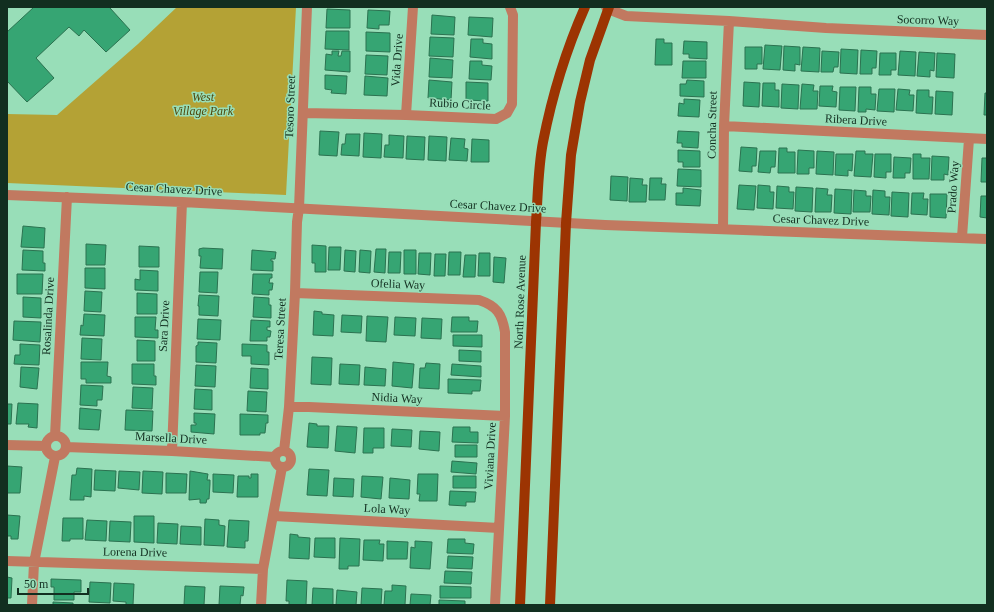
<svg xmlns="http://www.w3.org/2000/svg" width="994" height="612" viewBox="0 0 994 612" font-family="'Times New Roman',serif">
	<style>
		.green { fill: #b4a235 }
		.building { fill: #36a573; stroke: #2b7250 }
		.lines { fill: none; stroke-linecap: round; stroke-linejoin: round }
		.minor { stroke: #c17960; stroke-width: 10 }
		.major { stroke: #9c3402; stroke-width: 10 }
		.labels { text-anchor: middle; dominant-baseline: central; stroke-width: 3; stroke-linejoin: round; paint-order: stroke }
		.street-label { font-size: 12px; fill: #122f20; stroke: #98deb8 }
		.park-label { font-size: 12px; font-style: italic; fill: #50470c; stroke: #98deb8 }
	</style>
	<rect width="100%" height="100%" fill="#98deb8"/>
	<!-- green -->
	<path class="green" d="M177,7H296L286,195L7,183V114L57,115L138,44Z"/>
	<!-- building -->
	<path class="building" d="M34,7H111L110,8L130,30L106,52L84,30L79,36L69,27L36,58L54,78L27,102L7,81V32Z
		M327,9L350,10V28H326Z
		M368,10L390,11L389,25H379V29L367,28Z
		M432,15L455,17L454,35L431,34Z
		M469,17L493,18L492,37L468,35Z
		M326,31H349V50L325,49Z
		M366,32L390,33V52L366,51Z
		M430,37L454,38L453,57L429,56Z
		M471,39H483V43L492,44V59L470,57Z
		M656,39H664V43H672V65H655Z
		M684,41L707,42V59L689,58V54H683Z
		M765,45L782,46L780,70L763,69Z
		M784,46L800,47V65L795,64V71L783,70Z
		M745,47H762V64H757V69H745Z
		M803,47L820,48L819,72L801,71Z
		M841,49L858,50L857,74L840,73Z
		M861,50L877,51L876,68H872V74H860Z
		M332,51H339L338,56H341L342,51H350V72L325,70L326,54L332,55Z
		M822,51L839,52L838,67H834L833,72H821Z
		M900,51L916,52L915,76L898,75Z
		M919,52L935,53L934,71L930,70V77L917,76Z
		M880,53H896V70H891V75H879Z
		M937,53L955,54L954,78L936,77Z
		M366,55L388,56L387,75L365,74Z
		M430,58L453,60L452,78L429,77Z
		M470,61H482V65L492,66L491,80L469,79Z
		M683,61H706V78H682Z
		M325,75L347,76L346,94L331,93L332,90L325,89Z
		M365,76L388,78L387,96L364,95Z
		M429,80L452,82L451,100L428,98Z
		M687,80L704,81V97L680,96V84H686Z
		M466,82L488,83V101L466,100Z
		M744,82L760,83L759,107L743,106Z
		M763,83H775V90H779V107L762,106Z
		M782,84L799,85L798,109L781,108Z
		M802,84L814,85L813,91H818L817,109H800Z
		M820,86H833L832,91L837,92L836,107L819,106Z
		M840,87H856L855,111L839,110Z
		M859,87H871V94H876L875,110L866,109V112H858Z
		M879,89H895L894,112L877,111Z
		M898,89L910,90L909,95H914L913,111L896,110Z
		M917,90H929V97H933L932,114L916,113Z
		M936,91L953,92L952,115L935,114Z
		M985,93H987V115H984Z
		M684,99L700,100L699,117L678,116L679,103L684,104Z
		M320,131L339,132L337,156L319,155Z
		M678,131L699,132L698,148L682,147V143H677Z
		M364,133L382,134L381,158L363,157Z
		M346,134H360L359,156L341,155L342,144H345Z
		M389,135L404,136L403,158L384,157L385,145H389Z
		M407,136L425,137L424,160L406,159Z
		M429,136L447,137L446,161L428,160Z
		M451,138L465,139L464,148L468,149L467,161L449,160Z
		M472,139L489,140V162H471Z
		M741,147L757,148L756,166H752V172L739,171Z
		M779,148H787V152H795V173H778Z
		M678,150L700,151V167H683V162H678Z
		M798,150L814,151V168H809V174H797Z
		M760,151H776L775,167H771L770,173L758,172Z
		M817,151L834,152L833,175L816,174Z
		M856,151H865V154H873L871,177L854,176Z
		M836,154H853L852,171L848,170V176L835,175Z
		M875,154H891V172H886V178L874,177Z
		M913,154H921V158H930L929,179H913Z
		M932,156L949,157L948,175L944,174V180H931Z
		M894,157L911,158L910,173H905V178H893Z
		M982,158H987V182H981Z
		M678,169L701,170V187L677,186Z
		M611,176L628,177L627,201L610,200Z
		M630,178L643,179L642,185H647L646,202H629Z
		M650,178H662L661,184H666L665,200H649Z
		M739,185L756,186L754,210L737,209Z
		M758,185L770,186V192H774L773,209L757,208Z
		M777,186L789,187V192H794L793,209L776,208Z
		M796,187L813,188L812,212L795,211Z
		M683,188L701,190L700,206L676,205V193H683Z
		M816,188L828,189L827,195H832L831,212H815Z
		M835,189L852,190L851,214L834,213Z
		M854,190L866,191V196H871L870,212H853Z
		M873,190L885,191V197H890L889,215L872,214Z
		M892,192L909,193L908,217L891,216Z
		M912,193H924L923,199H928L927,215L911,214Z
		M930,194H947L946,218L930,217Z
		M981,196H987V218L980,217Z
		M23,226L45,228L44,248L21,247Z
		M86,244L106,245L105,265H86Z
		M312,245L326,246V272H315V263H312Z
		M139,246L159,247V267H139Z
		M329,247H341L340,270H328Z
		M203,248L223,249L222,269L200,268L201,256H199V249Z
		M376,249H386L385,273L374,272Z
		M23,250L43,251V263H45V271L22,270Z
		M252,250L276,252L275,259H271V261H273V271L251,270Z
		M345,250L356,251L355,272L344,271Z
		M360,250L371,251L370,273L359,272Z
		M404,250H416V274H404Z
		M389,252H401L400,273H388Z
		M449,252H461L460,275H448Z
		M419,253H431L430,275L418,274Z
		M479,253H490V276H478Z
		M435,254H446L445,276H434Z
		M465,255H476L475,277H463Z
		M494,257L506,258L504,283L493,282Z
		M85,268H105V289L85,288Z
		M140,270L158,271V291L135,290V279L140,280Z
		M200,272H218L217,293L199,292Z
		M17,274H43L42,294H17Z
		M253,274H272V278H270L269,283H273L272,290H269V295L252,294Z
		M85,291L102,292L101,312L84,311Z
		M137,293L157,294V314H137Z
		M199,295L219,296L218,316L199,315V306H198Z
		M23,297L41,298V318L23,317Z
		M254,297L269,298V305H271V318L253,317Z
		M314,311L322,312V314L334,315L333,336L313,335Z
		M84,314L105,315L104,336L80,335L81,325L83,326Z
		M342,315L362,316L361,333L341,332Z
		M367,316L388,317L386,342L366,341Z
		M135,317H156L155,330H158V338L135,337Z
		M395,317L416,318L415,336L394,335Z
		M452,317H469V321H478L477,332H451Z
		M422,318L442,319L441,339L421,338Z
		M198,319L221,320L220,340L197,339Z
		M251,320L270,321V327H267V330L271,331L270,337H267V341H250Z
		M14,321L41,322L40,342L13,340Z
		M453,335H482V347L453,346Z
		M82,338L102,339L101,360L81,359Z
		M137,340L155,341V361H137Z
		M198,342L217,343L216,363L196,362V346L198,345Z
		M20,344L40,345L39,365L14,364L15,355H20Z
		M242,344L267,345V352H269V365L251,364V356H242Z
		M459,350L481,351V362L459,361Z
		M312,357L332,358L331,385L311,384Z
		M81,362H108L107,376L111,377V383H86V379H81Z
		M393,362L414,364L412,388L392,386Z
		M426,363L440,364L439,389L419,388L420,368H425Z
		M132,364H154V376H156V385L132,384Z
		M340,364L360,365L359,385L339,384Z
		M452,364L481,366V377L451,375Z
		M196,365L216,366L215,387L195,386Z
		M21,367L39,368L37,389L20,387Z
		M365,367L386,369L385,386L364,385Z
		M251,368L268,369V389L250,388Z
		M448,379L481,380L480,391H472V394L448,393Z
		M81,385L103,386L102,400H97V406L80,405Z
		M133,387L153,388L152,409L132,408Z
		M195,389L212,390V410L194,409Z
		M248,391L267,392L266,412L247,411Z
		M18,403L38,404L37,428L28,427L29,424H16Z
		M7,404H12L11,424H7Z
		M80,408L101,410L99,430L79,429Z
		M126,410L153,411L152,431L125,430Z
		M194,413L215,414L214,434L191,432V425H196V423H194Z
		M240,414L268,415V423H266L265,433H260V435H240Z
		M309,423L317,424V426H329L328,448L307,447Z
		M337,426L357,427L355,453L335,451Z
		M453,427H470V432H478V443L452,442Z
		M364,428H384V448H373V453H363Z
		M392,429L412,430L411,447L391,446Z
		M420,431L440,432L439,451L419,449Z
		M455,445H477V457H455Z
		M452,461L477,463L476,474L451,472Z
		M7,466L22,467L20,493H7Z
		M77,468L92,469L91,497L84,496V500H70L72,475H76Z
		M309,469L329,470L327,496L307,495Z
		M95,470L116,471L115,491L94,490Z
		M119,471L140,472L139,490L118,488Z
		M143,471L163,472L162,494L142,493Z
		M190,471L208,474L207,480H210V484L209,499H207L206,503H200V499L189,500Z
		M166,473L187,474L186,493H166Z
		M213,474L234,475L233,493L213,492Z
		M251,474H258V497H237L238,476H249V478H251Z
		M418,474H438L437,501H419L420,494H417Z
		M362,476L383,477L381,499L361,497Z
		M453,476H476V488H453Z
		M334,478L354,479L353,497L333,496Z
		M390,478L410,480L409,499L389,498Z
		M450,491L476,492L475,502H466V506L449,505Z
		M7,515L20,516L18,539H11V536H7Z
		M134,516H154V543L134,542Z
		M63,518H83V539H70V541H62Z
		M205,519L219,520V525L225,526L224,546L204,545Z
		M87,520L107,521L106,541L85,540Z
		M229,520L249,521L248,541H245V548L227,547Z
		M110,521L131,522L130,542L109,541Z
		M158,523L178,524L177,544L157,543Z
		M181,526L201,527V545L180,544Z
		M290,534L298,535V537L310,538L309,559L289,558Z
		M315,538H335V558L314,557Z
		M340,538L360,539L359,566H348V569H339Z
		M448,539H465V543L474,544L473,554L447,553Z
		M364,540H380L379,544H384L383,561L363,560Z
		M387,541L408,542L407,559H387Z
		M415,541L432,542L430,569L410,568L411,547L415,548Z
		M448,556L473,557L472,569L447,568Z
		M445,571L472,572L471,584L444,583Z
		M7,577L12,578L11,598H7Z
		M51,579L81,580V592H74V600H54V587H51Z
		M287,580L307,581L306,605H289V601H286Z
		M90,582L111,583L110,603L89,602Z
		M114,583L134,584L133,605H126V602L113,601Z
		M392,585L406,586L405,605H384L385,591H392Z
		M185,586L205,587L204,605H184Z
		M220,586L244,587L243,596L241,595L240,605H219Z
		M440,586L471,587V598H440Z
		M313,588L333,589V605H312Z
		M362,588L382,589L381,605H361Z
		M337,590L357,592L356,605H336Z
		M411,594L431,595L430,605H410Z
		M439,600L465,601V605H439Z
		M53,602L73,603V605H53Z"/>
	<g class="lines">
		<!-- minor -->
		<path class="minor" d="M606,7L608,9L626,16L729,21L826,28L987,35
			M303,113L406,115L496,119L507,113L512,104L513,15L510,7
			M406,115L413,7
			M724,126L987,139
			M7,195L182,202L605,225L987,239
			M723,229L724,126L729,21
			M962,237L969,139
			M295,293L479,300C497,306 502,314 505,332V416L495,605
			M289,407H309L505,416
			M55,436L67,197
			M46 446a10 10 0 1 1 20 0a10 10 0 1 1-20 0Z
			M7,445L46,446
			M66,447L172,451L275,457
			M172,451L182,202
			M284,451L289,407L295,293L297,222L299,208L307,7
			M275 459a8 8 0 1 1 16 0a8 8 0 1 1-16 0Z
			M274,516L499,528
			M7,561L263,569
			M32,605L34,563L55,457
			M261,605L263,569L282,467"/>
		<!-- major -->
		<path class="major" d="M520,605L536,222C538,195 538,168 543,142C552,96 566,50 585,7
			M550,605L566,223L571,155L580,102L590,60L609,7"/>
	</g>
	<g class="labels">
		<!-- street labels -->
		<g class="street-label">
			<text transform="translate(928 20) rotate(2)">Socorro Way</text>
			<text transform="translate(397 60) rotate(-86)">Vida Drive</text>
			<text transform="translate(460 104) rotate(3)">Rubio Circle</text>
			<text transform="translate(290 107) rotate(-88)">Tesoro Street</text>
			<text transform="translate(856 120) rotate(3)">Ribera Drive</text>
			<text transform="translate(712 125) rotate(-89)">Concha Street</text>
			<text transform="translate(953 187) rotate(-86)">Prado Way</text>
			<text transform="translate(174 189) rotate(3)">Cesar Chavez Drive</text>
			<text transform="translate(498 206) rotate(3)">Cesar Chavez Drive</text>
			<text transform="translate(821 220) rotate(2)">Cesar Chavez Drive</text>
			<text transform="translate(398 284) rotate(2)">Ofelia Way</text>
			<text transform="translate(520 302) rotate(-88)">North Rose Avenue</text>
			<text transform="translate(48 316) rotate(-87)">Rosalinda Drive</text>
			<text transform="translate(164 326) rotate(-87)">Sara Drive</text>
			<text transform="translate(280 329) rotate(-87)">Teresa Street</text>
			<text transform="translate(397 398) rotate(3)">Nidia Way</text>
			<text transform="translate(171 438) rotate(3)">Marsella Drive</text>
			<text transform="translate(490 456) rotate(-87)">Viviana Drive</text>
			<text transform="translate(387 509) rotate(3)">Lola Way</text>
			<text transform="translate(135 552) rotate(1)">Lorena Drive</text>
		</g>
		<!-- park labels -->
		<g class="park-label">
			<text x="203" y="97">West<tspan x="203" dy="14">Village Park</tspan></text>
		</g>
	</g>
	<!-- border -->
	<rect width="994" height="612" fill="none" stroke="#122f20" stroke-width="16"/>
	<!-- scale -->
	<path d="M18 588v6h70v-6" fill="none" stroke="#122f20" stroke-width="2"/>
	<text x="24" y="588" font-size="12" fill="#122f20" stroke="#98deb8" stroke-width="3" paint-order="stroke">50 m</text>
</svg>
